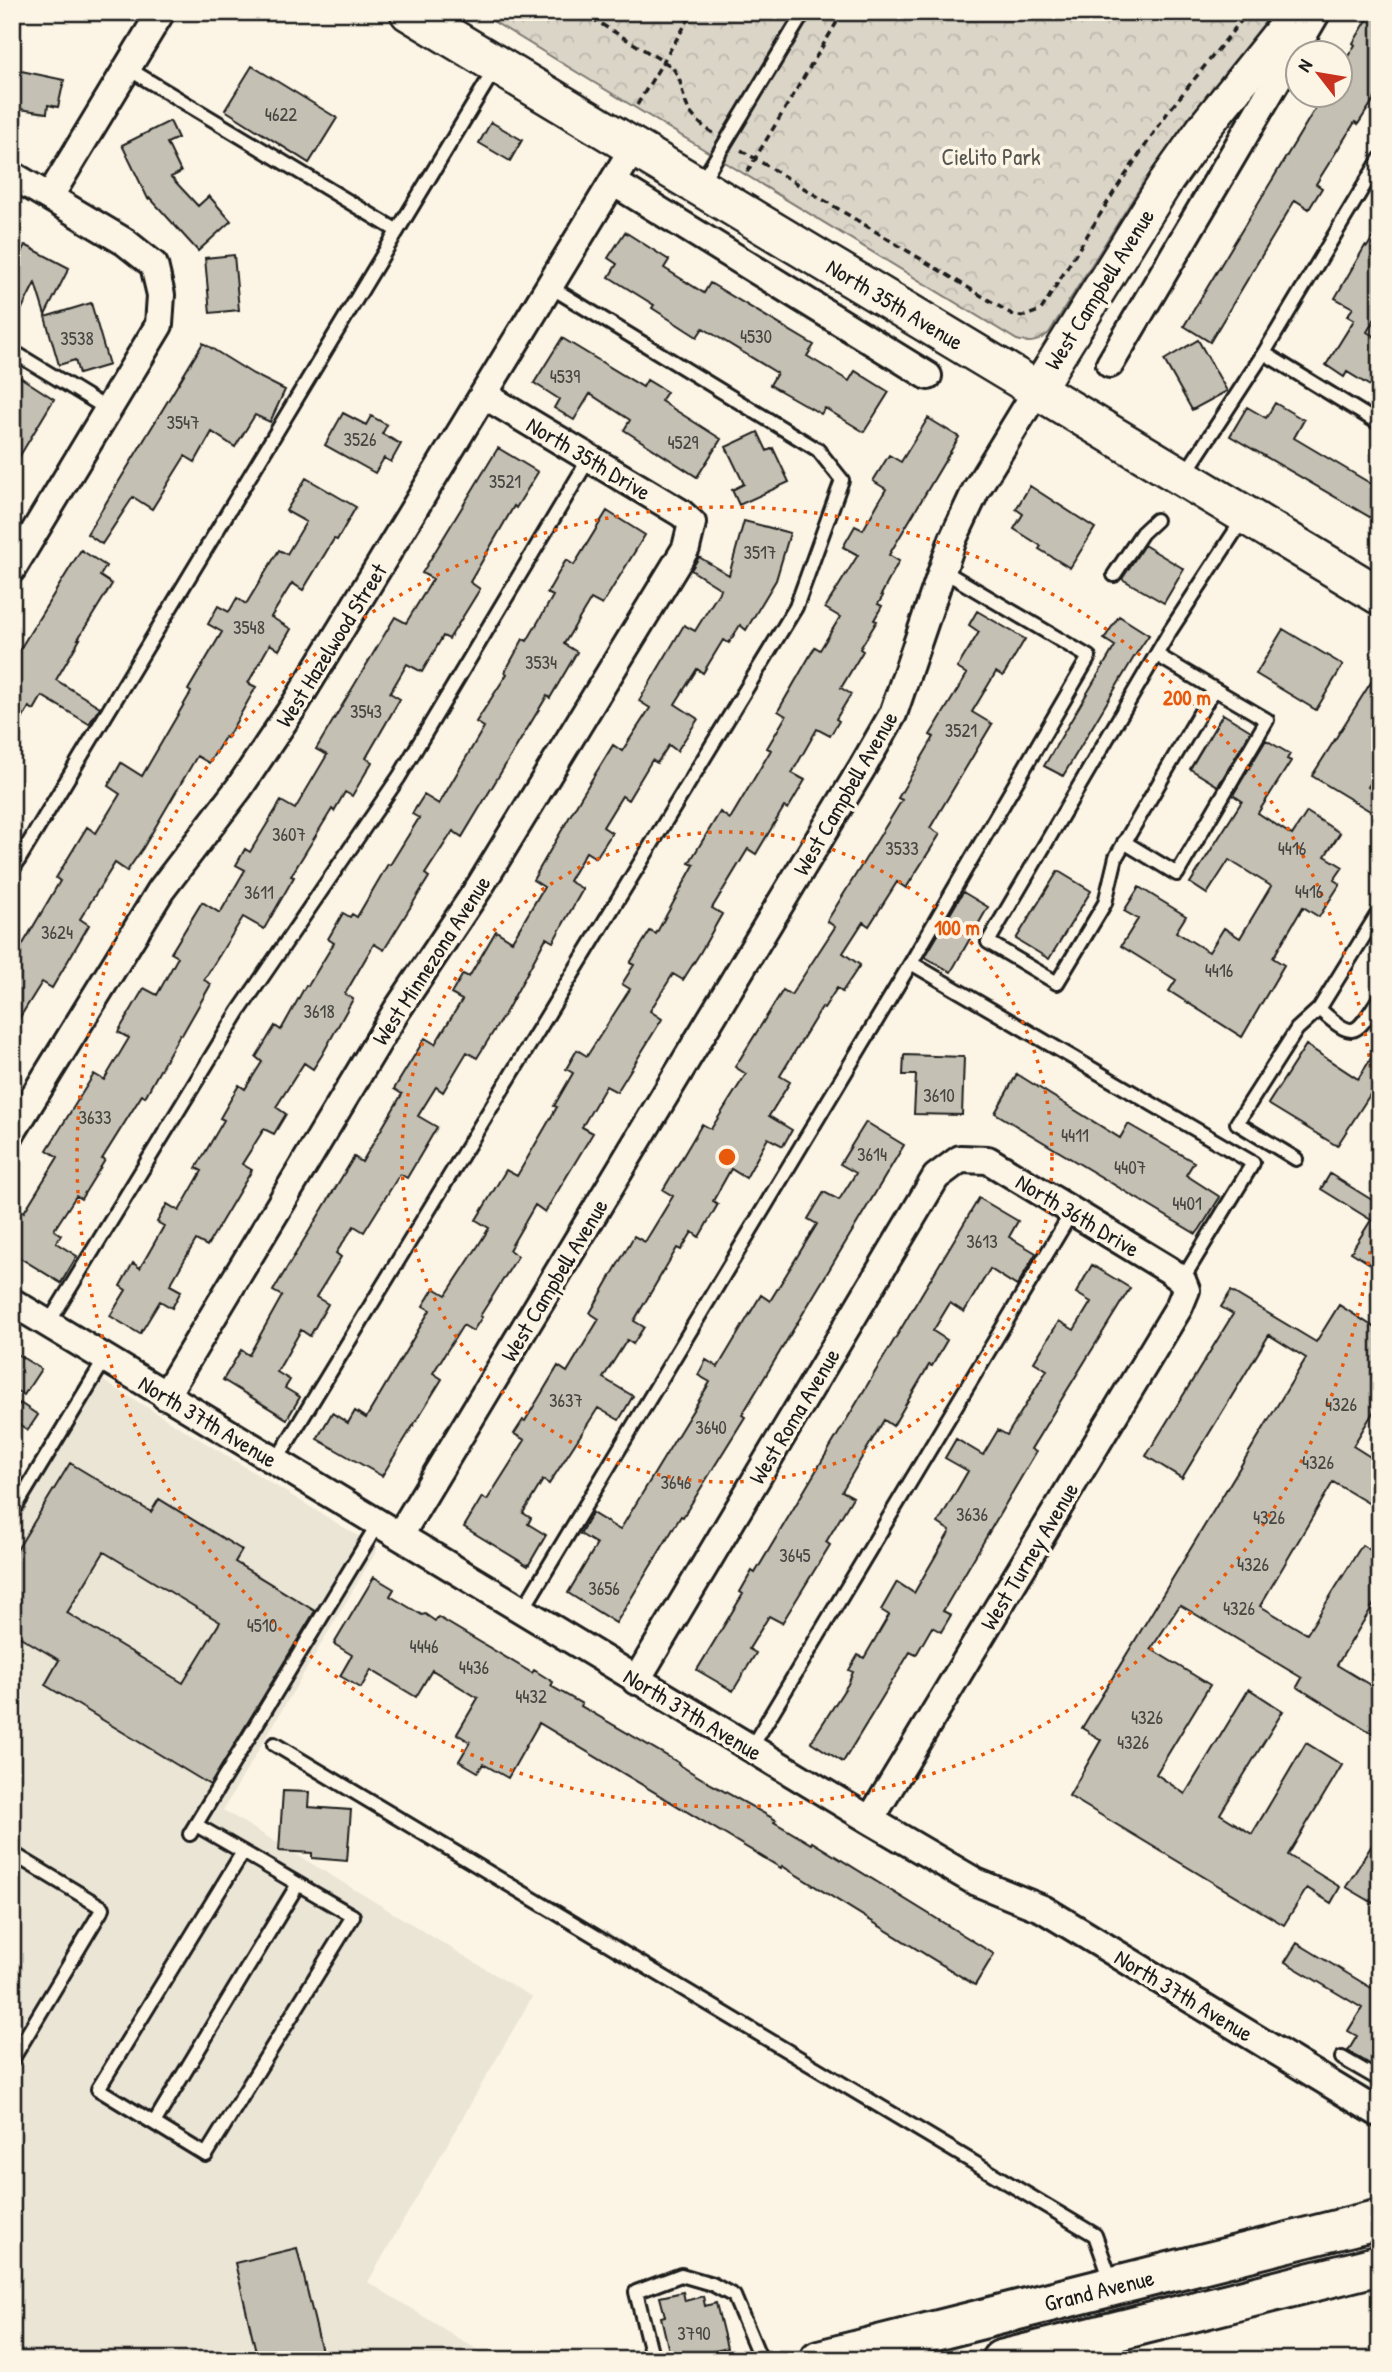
<svg xmlns="http://www.w3.org/2000/svg" width="1392" height="2372" viewBox="0 0 1392 2372" font-family="'Patrick Hand',sans-serif">
	<style>
		.built { fill: #ebe5d6 }
		.park { fill: url(#park-crowns); stroke: #7c7872; stroke-width: 2 }
		.building { fill: #c4c0b3; stroke: #1c1c1c; stroke-width: 2; fill-rule: evenodd }
		.lines { fill: none; stroke-linecap: round; stroke-linejoin: round }
		.service-casing { stroke: #1c1c1c; stroke-width: 18 }
		.minor-casing { stroke: #1c1c1c; stroke-width: 32 }
		.tertiary-casing { stroke: #1c1c1c; stroke-width: 38 }
		.secondary-casing { stroke: #1c1c1c; stroke-width: 42 }
		.trunk-casing { stroke: #1c1c1c; stroke-width: 44 }
		.path { stroke: #1c1c1c; stroke-width: 3.5; stroke-dasharray: 7 5; stroke-linecap: butt }
		.service { stroke: #fcf5e5; stroke-width: 12 }
		.minor { stroke: #fcf5e5; stroke-width: 26 }
		.tertiary { stroke: #fcf5e5; stroke-width: 33 }
		.secondary { stroke: #fcf5e5; stroke-width: 37 }
		.trunk { stroke: #fcf5e5; stroke-width: 38 }
		.ring { fill: none; stroke: #e8590c; stroke-width: 3.5; stroke-dasharray: 3.5 7 }
		.labels { text-anchor: middle; dominant-baseline: central; stroke-width: 7; stroke-linejoin: round; paint-order: stroke }
		.number-label { font-size: 19px; fill: #464542 }
		.park-label { font-size: 23px; fill: #555450; stroke: #fcf5e5 }
		.street-label { font-size: 23px; fill: #1c1c1c; stroke: #fcf5e5 }
		.centre { fill: #e8590c; stroke: #fcf5e5; stroke-width: 3.5 }
		.ring-label { font-size: 21px; text-anchor: middle; font-weight: bold; fill: #e8590c; stroke: #fcf5e5; stroke-width: 7; stroke-linejoin: round; paint-order: stroke }
	</style>
	<defs>
		<pattern id="park-crowns" width="20" height="18" patternUnits="userSpaceOnUse" patternTransform="scale(1.75)"><rect width="20" height="18" fill="#dbd5c8"/><path d="M2 6a3 3 0 1 1 6 0M12 15a3 3 0 1 1 6 0" fill="none" stroke="#bbb6ab"/></pattern>
	</defs>
	<rect width="100%" height="100%" fill="#fcf5e5"/>
	<filter id="ink" filterUnits="userSpaceOnUse"><feTurbulence type="fractalNoise" baseFrequency=".0143" numOctaves="2"/><feDisplacementMap in="SourceGraphic" scale="14" xChannelSelector="R" yChannelSelector="G"/><feConvolveMatrix kernelMatrix="1 2 1 2 8 2 1 2 1" color-interpolation-filters="sRGB"/></filter>
	<g filter="url(#ink)">
		<!-- built -->
		<path class="built" d="M102,1380L378,1548L223,1810L532,1997L368,2282L494,2360H12V1528Z"/>
		<!-- park -->
		<path class="park" d="M478,12H1273L1188,119L1141,186L1049,333C1038,342 1031,344 1017,340Z"/>
		<!-- building -->
		<path class="building" d="M1372,12H1380V90L1358,124L1355,122L1316,184L1322,188L1309,209L1295,200L1210,342L1184,326L1324,94H1340V69L1355,45L1353,43Z
			M252,66L337,118L309,163L225,110Z
			M12,69L64,80L58,107L48,105L47,113L12,108Z
			M170,121L178,138L167,143L181,172L171,177L198,206L209,196L231,221L198,251L150,198L148,199L122,145Z
			M491,122L522,140L510,161L479,143Z
			M1380,226V310L1367,332L1380,340V392L1347,372L1344,377L1326,365L1354,320L1347,316L1353,308L1335,298L1365,246L1367,247Z
			M625,232L669,260L664,268L704,293L710,283L814,345L807,356L849,381L855,371L889,392L864,432L825,408L821,414L770,385L777,373L703,328L697,337L652,308L654,305L609,277L617,264L608,258Z
			M25,245L69,268L45,315L35,283L12,328V268Z
			M234,255L239,310L210,313L205,258Z
			M91,303L109,365L79,374L75,360L59,365L45,317Z
			M562,338L643,387L647,380L667,392L661,401L721,439L697,477L624,430L630,420L590,394L574,420L554,408L559,399L534,383Z
			M1198,340L1227,391L1192,410L1164,360Z
			M203,343L253,374L285,390L270,422L255,415L235,447L212,432L195,462L185,456L152,509L133,497L102,544L87,534Z
			M20,377L54,399L12,469V389Z
			M1275,403L1304,420L1294,438L1380,489V523L1230,436L1247,407L1266,418Z
			M343,413L366,425L371,416L387,425L382,434L401,444L391,462L384,458L375,473L325,445Z
			M928,418L959,437L889,555L899,561L881,595L883,596L878,604L882,606L874,620L877,621L860,649L863,651L841,688L851,694L836,719L839,721L830,736L817,729L792,773L805,780L788,809L784,807L756,854L748,849L712,908L722,914L700,953L683,980L673,974L650,1011L662,1019L617,1092L606,1086L582,1127L593,1133L545,1212L535,1205L509,1250L518,1256L480,1316L482,1317L473,1331L463,1325L433,1373L442,1379L382,1476L317,1439L332,1413L348,1423L355,1411L366,1418L430,1310L423,1306L434,1288L446,1295L478,1246L489,1228L476,1220L506,1170L517,1176L557,1107L554,1106L573,1073L566,1069L577,1050L587,1056L630,989L622,984L634,965L630,963L650,931L656,934L694,865L689,863L720,812L730,819L771,750L767,748L786,716L778,711L815,647L820,650L840,617L825,608L858,555L843,547L855,526L863,530L886,489L873,481L889,455L901,462Z
			M758,432L767,451L773,448L789,482L739,505L732,490L744,484L726,447Z
			M498,448L538,472L516,508L514,506L470,582L480,589L449,639L443,636L422,672L407,664L390,693L400,699L366,758L372,762L352,796L345,792L334,811L332,809L291,876L294,877L264,929L243,917L204,980L211,984L182,1035L180,1034L145,1097L142,1095L102,1159L105,1160L81,1199L76,1196L54,1230L61,1235L56,1243L77,1256L61,1283L12,1253V1217L18,1208L24,1212L58,1157L47,1150L94,1074L104,1080L129,1038L118,1032L144,988L157,995L178,957L171,953L202,902L220,913L245,870L236,865L245,849L250,852L281,801L295,809L327,755L316,749L395,617L406,623L433,579L422,573Z
			M306,478L356,507L337,540L334,539L303,590L292,583L271,617L291,629L279,650L270,644L248,683L256,687L227,738L225,737L209,763L197,756L143,848L127,871L115,863L80,919L89,925L52,988L42,982L12,1030V944L20,949L60,881L56,878L87,827L96,833L120,794L108,786L121,763L142,776L191,692L188,690L222,632L208,624L218,606L229,612L237,598L246,604L279,550L287,554L306,522L286,511Z
			M1030,486L1095,528L1070,568L1039,549L1041,546L1014,529L1023,514L1016,509Z
			M607,511L645,535L602,605L591,599L564,644L577,652L550,698L547,696L462,837L453,831L425,874L429,877L384,950L374,944L345,994L353,999L322,1055L313,1069L304,1063L276,1107L286,1114L274,1134L264,1129L242,1164L252,1170L207,1246L196,1240L170,1285L181,1291L172,1308L160,1301L140,1334L110,1316L126,1290L120,1286L133,1263L140,1268L164,1226L157,1222L167,1204L179,1211L202,1171L196,1168L224,1120L220,1118L239,1085L245,1089L262,1062L256,1057L275,1026L281,1030L306,985L308,986L334,943L328,939L343,913L350,917L352,914L357,917L388,864L390,865L419,818L412,814L424,795L439,804L484,727L476,722L507,674L505,672L523,639L527,641L553,596L547,593L566,560L574,565Z
			M744,521L790,533L776,580L746,630L740,625L729,643L723,640L703,673L697,669L675,704L698,719L677,751L669,745L657,763L652,760L628,800L622,796L603,827L612,833L596,858L586,852L569,881L583,889L553,942L546,938L507,1010L477,1058L467,1052L443,1092L436,1087L418,1116L437,1127L407,1178L400,1174L364,1232L354,1226L336,1253L341,1257L316,1297L328,1304L310,1336L301,1330L277,1372L290,1380L285,1388L300,1397L287,1419L223,1380L241,1350L249,1355L282,1296L273,1291L354,1157L362,1162L402,1094L394,1089L425,1038L435,1044L462,1000L451,994L463,974L469,977L496,931L512,941L544,887L533,880L581,797L613,745L622,751L650,708L639,701L684,625L695,631L721,589L691,570L699,557L729,575Z
			M1144,545L1184,569L1164,603L1122,579Z
			M81,550L106,566L100,576L112,584L78,639H80L56,680L100,707L89,724L42,696L34,710L29,707L12,738V662Z
			M977,611L1025,639L1003,676L996,672L972,712L992,724L930,828L940,834L906,888L897,882L869,926L863,922L843,953L860,965L842,992L837,988L824,1008L822,1007L780,1076L790,1082L769,1116L792,1130L783,1146L768,1138L746,1178L731,1169L713,1201L718,1204L699,1237L692,1232L681,1250L677,1248L634,1321L644,1327L633,1344L627,1340L603,1378L633,1396L619,1420L598,1408L549,1484L543,1480L523,1513L531,1518L528,1524L546,1535L528,1566L464,1527L482,1497L487,1500L525,1440L514,1434L523,1420L525,1421L558,1366L567,1372L599,1319L590,1313L634,1236L645,1242L673,1196L663,1190L702,1124L711,1129L746,1074L735,1067L783,990L791,995L835,927L827,921L902,800L898,798L934,737L930,735L967,674L957,668L979,632L969,625Z
			M1119,616L1149,635L1134,657L1063,776L1044,766L1115,646L1104,639Z
			M1283,629L1343,665L1316,710L1256,674Z
			M1380,668V769L1368,787L1380,794V817L1312,776Z
			M1223,714L1251,731L1218,786L1190,769Z
			M1266,740L1290,754L1287,759L1291,761L1258,813L1292,835L1307,812L1340,833L1325,856L1343,867L1334,880L1340,884L1319,917L1303,907L1273,958L1284,965L1242,1037L1169,991L1176,980L1121,946L1138,919L1124,911L1139,887L1186,916L1176,932L1209,952L1224,928L1240,938L1271,886L1229,860L1207,894L1190,883L1242,801L1233,795Z
			M1058,871L1091,891L1049,959L1016,939Z
			M963,892L988,907L951,972L925,957Z
			M1380,1044V1079L1337,1146L1268,1104L1306,1045L1358,1079Z
			M904,1055L964,1057L962,1115L914,1114L916,1075H903Z
			M1017,1074L1120,1138L1128,1124L1194,1162L1186,1175L1220,1197L1200,1229L1196,1234L995,1113Z
			M866,1122L904,1145L742,1415L745,1417L683,1517L681,1516L616,1623L568,1593L597,1544L580,1534L592,1513L620,1530L710,1382L698,1375L706,1360L718,1367L761,1295L770,1301L817,1224L808,1219L824,1192L839,1200L856,1173L840,1164Z
			M1330,1174L1380,1205V1270L1351,1252L1371,1220L1321,1189Z
			M979,1198L1018,1221L1009,1237L1036,1253L1017,1286L990,1269L964,1312L950,1303L933,1331L947,1340L932,1366L929,1365L893,1426L884,1420L842,1491L853,1497L826,1542L830,1545L782,1623L769,1616L749,1649L756,1653L733,1691L697,1670L743,1594L740,1592L752,1571L755,1573Z
			M1092,1265L1130,1288L1031,1449L1036,1452L943,1611L951,1615L941,1632L932,1627L916,1655L910,1652L843,1762L811,1742L848,1684L853,1672L849,1670L858,1655L864,1658L889,1615L881,1610L897,1582L914,1593L950,1531L938,1523L968,1471L945,1458L956,1439L983,1455L998,1430L1007,1435L1047,1370L1034,1362L1059,1321L1074,1330L1091,1302L1076,1293Z
			M1231,1291L1316,1342L1339,1305L1380,1331V1401L1353,1446L1380,1463V1510L1333,1482L1260,1606L1307,1634L1362,1545L1380,1556V1594L1337,1665L1380,1691V1738L1297,1687L1302,1678L1180,1605L1151,1649L1210,1685L1156,1774L1185,1794L1249,1689L1283,1711L1220,1814L1252,1834L1306,1743L1342,1765L1288,1855L1340,1887L1331,1903L1307,1888L1284,1925L1069,1796L1101,1740L1082,1728L1306,1358L1269,1335L1182,1478L1146,1456L1233,1314L1221,1307Z
			M12,1351L41,1369L24,1395L12,1388Z
			M20,1403L38,1415L28,1430L12,1420V1414Z
			M70,1463L151,1512L159,1499L242,1550L235,1562L315,1611L210,1785L45,1685L59,1660L12,1632V1558ZM104,1552L220,1622L183,1683L67,1613Z
			M374,1577L394,1589L390,1596L422,1615L425,1614L435,1621L438,1617L532,1673L534,1670L553,1682L551,1686L582,1704L581,1706L679,1763L678,1764L709,1783L776,1820L774,1822L811,1844L812,1842L994,1954L975,1985L782,1866L781,1868L539,1723L508,1778L483,1764L478,1772L459,1761L470,1742L457,1734L478,1698L432,1670L416,1697L371,1670L361,1688L340,1676L352,1655L334,1644Z
			M283,1791L309,1792L308,1807L351,1810L347,1861L312,1858V1853L279,1851Z
			M1380,1832V1907L1346,1887Z
			M1297,1943L1373,1989L1380,1978V2070L1348,2051L1357,2036L1348,2031L1362,2008L1285,1962Z
			M297,2248L324,2360H258L235,2263Z
			M683,2292L685,2301L703,2296L705,2306L716,2303L727,2348L681,2360H671L661,2317L665,2316L660,2297Z"/>
		<g class="lines">
			<!-- service casing -->
			<g class="service-casing">
				<path id="service" d="M127,68L396,230
					M701,183L804,12
					M12,351L109,410
					M1264,353L1380,424
					M1185,474L1264,353L1380,159
					M1114,575L1142,533L1156,520
					M1157,655L1214,689L1116,857L1105,903L1057,983L988,942L1170,631L1245,516
					M1124,842L1177,874L1267,720L1214,689
					M12,871L496,67
					M911,963L1253,1163L1182,1280
					M1319,1009C1355,1041 1355,1036 1380,997
					M1296,1159L1237,1123L1297,1029L1319,1009L1380,910
					M48,1324L239,1011L399,777L590,457
					M276,1461L796,607L842,480L818,450L549,286
					M12,1513L105,1359
					M522,1611L911,963L1089,657L942,570
					M274,1744L1095,2235L1112,2283
					M751,1748L1073,1210
					M196,1825C249,1855 301,1886 353,1916L206,2155L98,2089L243,1852
					M190,1834L379,1522
					M12,1853L103,1908L12,2060
					M1342,2058L1380,2080
					M154,2123L298,1884
					M653,2360L636,2292L681,2275L712,2284L734,2296L761,2360"/>
			</g>
			<!-- minor casing -->
			<g class="minor-casing">
				<path id="minor" d="M12,175L125,242L154,265L161,295L159,325L12,569
					M613,182L928,376
					M50,196L161,12
					M1110,364L1317,12
					M12,1132L161,890L239,788L296,703L634,147
					M12,1302L870,1820L976,1882L1043,1909L1380,2114
					M165,1396L397,1010L480,886L686,548L692,523L681,513L484,395
					M400,1535L862,768L893,714L953,539L976,490L1037,390
					M636,1681L936,1177L960,1159L988,1160L1169,1270L1182,1280L1186,1290L1179,1307L870,1820"/>
			</g>
			<!-- tertiary casing -->
			<g class="tertiary-casing">
				<path id="tertiary" d="M1037,390L1167,180L1206,125L1297,12"/>
			</g>
			<!-- secondary casing -->
			<g class="secondary-casing">
				<path id="secondary" d="M409,12L1380,596"/>
			</g>
			<!-- trunk casing -->
			<g class="trunk-casing">
				<path id="trunk" d="M819,2360L1380,2219
					M1001,2360L1380,2265"/>
			</g>
			<!-- path -->
			<path class="path" d="M581,12L671,66C684,81 680,92 688,108C693,119 704,127 713,133
				M637,105L693,12
				M741,150L1015,316H1025L1041,310L1114,192L1168,112L1248,12
				M747,172L843,12"/>
			<!-- service -->
			<use href="#service" class="service"/>
			<!-- minor -->
			<use href="#minor" class="minor"/>
			<!-- tertiary -->
			<use href="#tertiary" class="tertiary"/>
			<!-- secondary -->
			<use href="#secondary" class="secondary"/>
			<!-- trunk -->
			<use href="#trunk" class="trunk"/>
		</g>
	</g>
	<!-- distance rings -->
	<g class="ring">
		<circle cx="727" cy="1157" r="325"/>
		<circle cx="727" cy="1157" r="650"/>
	</g>
	<g class="labels">
		<!-- number labels -->
		<g class="number-label">
			<text x="281" y="114">4622</text>
			<text x="756" y="336">4530</text>
			<text x="77" y="338">3538</text>
			<text x="565" y="376">4539</text>
			<text x="183" y="422">3547</text>
			<text x="360" y="439">3526</text>
			<text x="683" y="442">4529</text>
			<text x="505" y="481">3521</text>
			<text x="760" y="552">3517</text>
			<text x="249" y="627">3548</text>
			<text x="541" y="662">3534</text>
			<text x="366" y="711">3543</text>
			<text x="961" y="730">3521</text>
			<text x="289" y="834">3607</text>
			<text x="902" y="848">3533</text>
			<text x="1292" y="848">4416</text>
			<text x="1309" y="891">4416</text>
			<text x="259" y="892">3611</text>
			<text x="57" y="932">3624</text>
			<text x="1219" y="970">4416</text>
			<text x="319" y="1011">3618</text>
			<text x="939" y="1095">3610</text>
			<text x="95" y="1117">3633</text>
			<text x="1075" y="1135">4411</text>
			<text x="872" y="1154">3614</text>
			<text x="1130" y="1167">4407</text>
			<text x="1187" y="1203">4401</text>
			<text x="982" y="1241">3613</text>
			<text x="566" y="1400">3637</text>
			<text x="1341" y="1404">4326</text>
			<text x="711" y="1427">3640</text>
			<text x="1318" y="1462">4326</text>
			<text x="676" y="1482">3646</text>
			<text x="972" y="1514">3636</text>
			<text x="1269" y="1517">4326</text>
			<text x="795" y="1555">3645</text>
			<text x="1253" y="1564">4326</text>
			<text x="604" y="1588">3656</text>
			<text x="1239" y="1608">4326</text>
			<text x="262" y="1625">4510</text>
			<text x="424" y="1646">4446</text>
			<text x="474" y="1667">4436</text>
			<text x="531" y="1696">4432</text>
			<text x="1147" y="1717">4326</text>
			<text x="1133" y="1742">4326</text>
			<text x="694" y="2333">3790</text>
		</g>
		<!-- park labels -->
		<g class="park-label">
			<text x="991" y="156">Cielito Park</text>
		</g>
		<!-- street labels -->
		<g class="street-label">
			<text transform="translate(1099 289) rotate(-58)">West Campbell Avenue</text>
			<text transform="translate(895 304) rotate(31)">North 35th Avenue</text>
			<text transform="translate(589 458) rotate(31)">North 35th Drive</text>
			<text transform="translate(331 645) rotate(-58)">West Hazelwood Street</text>
			<text transform="translate(845 793) rotate(-60)">West Campbell Avenue</text>
			<text transform="translate(431 960) rotate(-57)">West Minnezona Avenue</text>
			<text transform="translate(1078 1215) rotate(31)">North 36th Drive</text>
			<text transform="translate(554 1280) rotate(-59)">West Campbell Avenue</text>
			<text transform="translate(794 1416) rotate(-59)">West Roma Avenue</text>
			<text transform="translate(208 1421) rotate(31)">North 37th Avenue</text>
			<text transform="translate(1029 1556) rotate(-59)">West Turney Avenue</text>
			<text transform="translate(693 1714) rotate(31)">North 37th Avenue</text>
			<text transform="translate(1184 1995) rotate(31)">North 37th Avenue</text>
			<text transform="translate(1099 2290) rotate(-14)">Grand Avenue</text>
		</g>
	</g>
	<circle cx="727" cy="1157" r="10" class="centre"/>
	<g class="ring-label">
		<text x="1187" y="705">200 m</text>
		<text x="957" y="935">100 m</text>
	</g>
	<!-- margin -->
	<rect width="1392" height="2372" fill="none" stroke="#fcf5e5" stroke-width="42"/>
	<rect x="21" y="21" width="1350" height="2330" fill="none" stroke="#1c1c1c" stroke-width="2.5" filter="url(#ink)"/>
	<!-- north arrow -->
	<g transform="translate(1319 74) rotate(301)"><circle r="33" fill="#fcf5e5" stroke="#a29e95" stroke-width="2"/>
	<path d="M0-5L12 26L0 18L-12 26Z" fill="#c8321e"/>
	<text y="-10" font-size="19" font-weight="bold" text-anchor="middle" fill="#1c1c1c">N</text>
	</g>
</svg>
